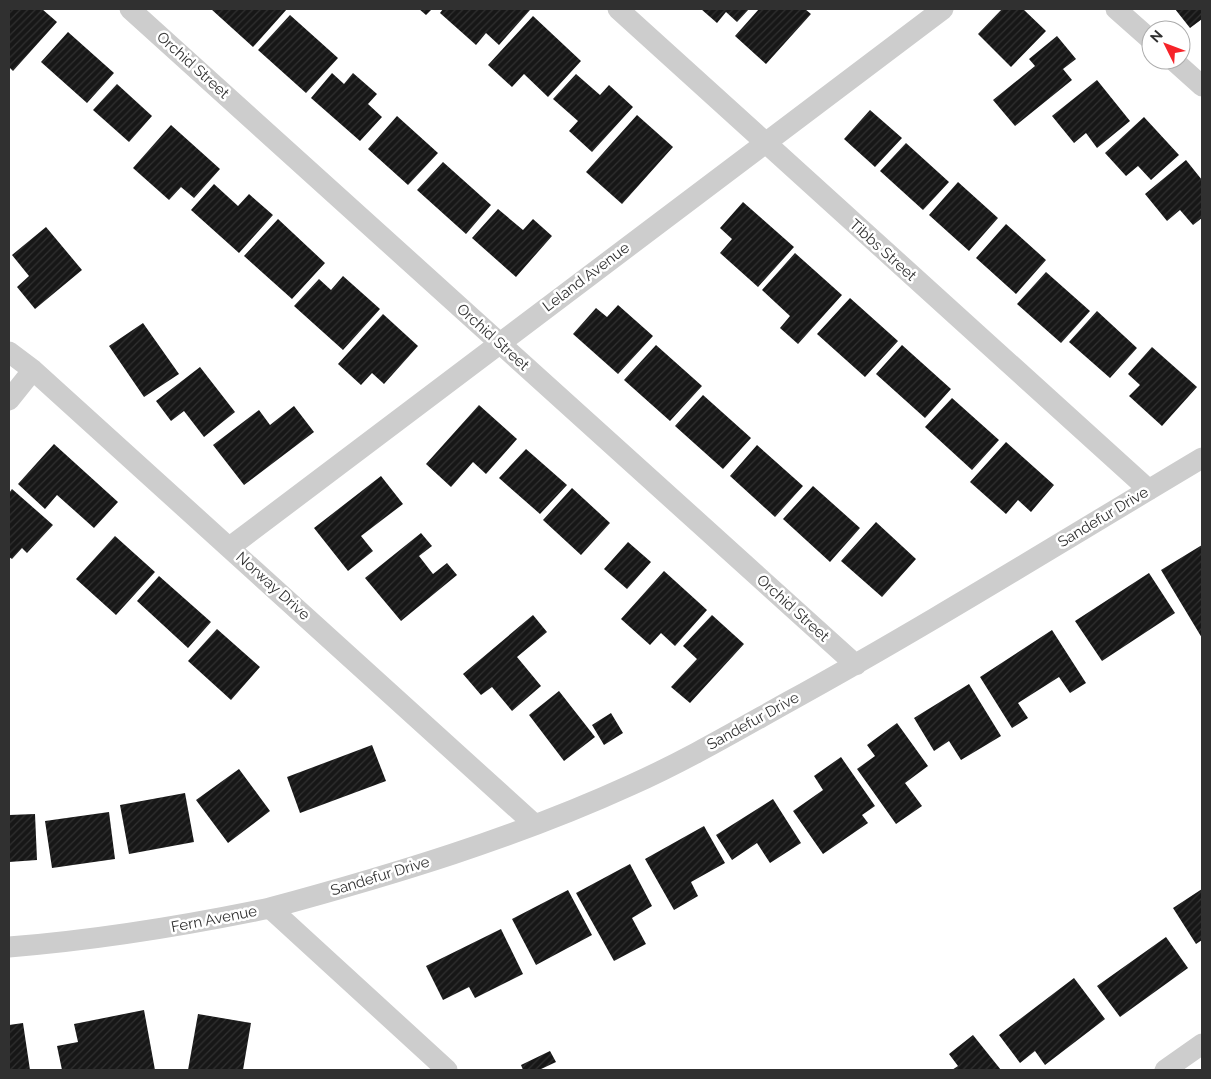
<svg xmlns="http://www.w3.org/2000/svg" width="1211" height="1079" viewBox="0 0 1211 1079" font-family="Raleway,sans-serif">
	<style>
		.building { fill: url(#building-hatch) }
		.lines { fill: none; stroke-linecap: round; stroke-linejoin: round }
		.minor { stroke: #cdcdcd; stroke-width: 21 }
		.labels { text-anchor: middle; dominant-baseline: central; stroke-width: 5; stroke-linejoin: round; paint-order: stroke }
		.street-label { font-size: 15px; fill: #303030; stroke: #fff }
	</style>
	<defs>
		<pattern id="building-hatch" width="6" height="6" patternUnits="userSpaceOnUse" patternTransform="scale(1.25)"><rect width="6" height="6" fill="#171717"/><path d="M-1 1l2-2M0 6l6-6M5 7l2-2" fill="none" stroke="#303030"/></pattern>
	</defs>
	<rect width="100%" height="100%" fill="#fff"/>
	<!-- building -->
	<path class="building" d="M9,9H42L57,22L13,71L9,67Z
		M211,9H287L253,47Z
		M419,9H432L426,15Z
		M443,9H529L530,10L499,45L486,33L476,45L440,13Z
		M701,9H749L737,22L726,12L717,23Z
		M759,9H805L811,14L766,64L735,36Z
		M1002,9H1023L1046,31L1011,67L978,34Z
		M1175,9H1202V19L1190,28Z
		M290,15L338,58L306,93L258,50Z
		M533,16L581,61L548,97L524,74L512,87L488,65Z
		M68,32L114,73L87,103L41,62Z
		M1057,36L1076,59L1063,69L1072,80L1015,126L993,100L1035,66L1029,59Z
		M332,73L344,84L353,73L377,94L368,104L382,117L360,141L311,98Z
		M576,74L600,95L609,85L633,107L592,152L569,131L578,121L553,99Z
		M1097,80L1130,121L1097,148L1086,133L1074,143L1052,116Z
		M117,84L152,116L129,142L93,110Z
		M870,110L902,138L875,167L844,139Z
		M637,115L673,147L622,204L586,172Z
		M397,116L438,153L408,185L368,149Z
		M1144,117L1179,155L1151,180L1138,166L1126,176L1105,153Z
		M171,125L220,169L194,198L181,187L169,200L133,168Z
		M906,143L949,182L923,210L880,171Z
		M1186,160L1202,180V218L1193,225L1180,210L1167,221L1145,194Z
		M443,162L491,205L466,234L417,190Z
		M958,182L998,218L969,251L929,215Z
		M214,184L238,206L249,194L273,215L239,253L191,210Z
		M743,202L794,247L758,287L720,253L732,239L720,228Z
		M498,209L523,230L533,219L552,236L516,277L472,238Z
		M278,219L325,263L292,299L244,256Z
		M1006,224L1046,260L1016,294L976,258Z
		M46,227L82,270L35,309L17,287L29,276L12,255Z
		M795,253L842,295L798,344L780,328L790,316L762,290Z
		M1046,272L1090,311L1061,343L1017,304Z
		M343,276L380,309L343,350L294,306L319,279L331,290Z
		M850,298L898,341L865,377L817,334Z
		M618,305L653,336L618,374L573,334L596,308L607,317Z
		M1097,311L1137,348L1110,378L1069,342Z
		M383,314L418,346L384,384L372,373L361,385L338,364Z
		M143,323L179,374L144,397L109,346Z
		M656,345L702,386L670,421L624,380Z
		M902,345L951,389L925,418L876,374Z
		M1152,347L1197,387L1162,426L1129,396L1140,385L1128,374Z
		M200,367L235,412L204,437L184,411L171,421L156,401Z
		M703,395L751,438L723,469L675,426Z
		M952,398L999,440L972,470L925,427Z
		M479,405L517,439L486,474L473,462L451,487L426,464Z
		M294,406L314,432L244,485L213,445L259,410L270,425Z
		M1006,442L1054,485L1031,512L1018,500L1006,514L970,482Z
		M54,444L118,502L94,528L57,495L45,509L18,484Z
		M757,445L803,486L775,517L730,476Z
		M526,449L567,485L540,514L499,478Z
		M381,476L403,504L361,536L373,551L348,571L314,528Z
		M813,486L860,528L830,562L783,519Z
		M572,488L610,523L581,555L543,520Z
		M12,489L53,525L27,553L22,548L12,559L9,557V493Z
		M876,522L916,559L882,597L841,561Z
		M421,533L432,546L419,556L433,574L447,563L457,575L401,621L365,578Z
		M115,536L155,572L116,615L76,579Z
		M628,542L651,562L627,589L604,569Z
		M1202,545V638L1161,570Z
		M664,571L707,610L675,646L661,633L650,645L621,619Z
		M1149,573L1175,613L1102,661L1075,621Z
		M159,576L211,622L188,648L137,601Z
		M533,615L547,632L517,657L541,686L512,711L492,687L481,695L463,674Z
		M712,615L744,644L690,703L671,687L697,659L683,646Z
		M217,629L260,667L231,700L188,661Z
		M1052,630L1086,683L1070,693L1059,677L1018,703L1028,718L1012,728L980,677Z
		M969,684L1001,736L961,760L949,741L934,751L914,718Z
		M559,691L595,737L564,761L529,715Z
		M611,713L623,733L604,745L592,725Z
		M897,723L928,766L905,783L922,806L896,824L857,769L875,756L867,745Z
		M372,745L386,781L300,813L287,777Z
		M841,757L875,806L862,815L868,823L823,854L793,811L823,790L814,776Z
		M239,769L270,811L228,843L196,800Z
		M185,793L194,842L129,854L120,805Z
		M773,799L801,843L770,863L757,843L732,860L716,835Z
		M109,812L115,859L52,868L45,821Z
		M35,814L37,860L9,862V815Z
		M704,826L725,863L691,882L698,896L674,910L645,859Z
		M630,864L652,906L632,918L646,944L614,961L576,893Z
		M1202,889V940L1196,944L1173,908Z
		M568,890L592,935L536,965L512,919Z
		M501,929L523,974L475,998L469,987L443,1000L426,966Z
		M1166,937L1188,968L1120,1017L1097,986Z
		M1074,978L1105,1019L1045,1065L1035,1051L1020,1063L999,1035Z
		M144,1010L155,1070H62L57,1046L78,1042L74,1024Z
		M198,1014L251,1023L243,1070H188Z
		M23,1023L30,1070H9V1025Z
		M973,1035L1001,1070H952L958,1066L949,1054Z
		M550,1051L556,1062L539,1070H523L521,1065Z"/>
	<g class="lines">
		<!-- minor -->
		<path class="minor" d="M130,9L856,665
			M618,9L1149,490
			M1116,9L1151,40
			M1173,60L1202,86
			M9,352L33,370L534,824
			M9,400L33,370
			M230,547L943,9
			M270,908C392,875 515,838 631,785C685,761 736,731 788,702C928,625 1064,540 1202,458
			M9,947C97,940 183,926 270,908L447,1070
			M1165,1070L1202,1044"/>
	</g>
	<g class="labels">
		<!-- street labels -->
		<g class="street-label">
			<text transform="translate(193 65) rotate(42)">Orchid Street</text>
			<text transform="translate(883 250) rotate(42)">Tibbs Street</text>
			<text transform="translate(586 277) rotate(-37)">Leland Avenue</text>
			<text transform="translate(493 337) rotate(42)">Orchid Street</text>
			<text transform="translate(1103 517) rotate(-31)">Sandefur Drive</text>
			<text transform="translate(273 586) rotate(42)">Norway Drive</text>
			<text transform="translate(793 608) rotate(42)">Orchid Street</text>
			<text transform="translate(753 721) rotate(-29)">Sandefur Drive</text>
			<text transform="translate(380 876) rotate(-17)">Sandefur Drive</text>
			<text transform="translate(214 919) rotate(-11)">Fern Avenue</text>
		</g>
	</g>
	<!-- border -->
	<rect width="1211" height="1079" fill="none" stroke="#303030" stroke-width="20"/>
	<!-- north arrow -->
	<g transform="translate(1166 45) rotate(312)"><circle r="24" fill="#ffffff" stroke="#acacac"/>
	<path d="M0-4L9 19L0 12L-9 19Z" fill="#f62329"/>
	<text y="-8" font-size="14" font-weight="bold" text-anchor="middle" fill="#303030">N</text>
	</g>
</svg>
